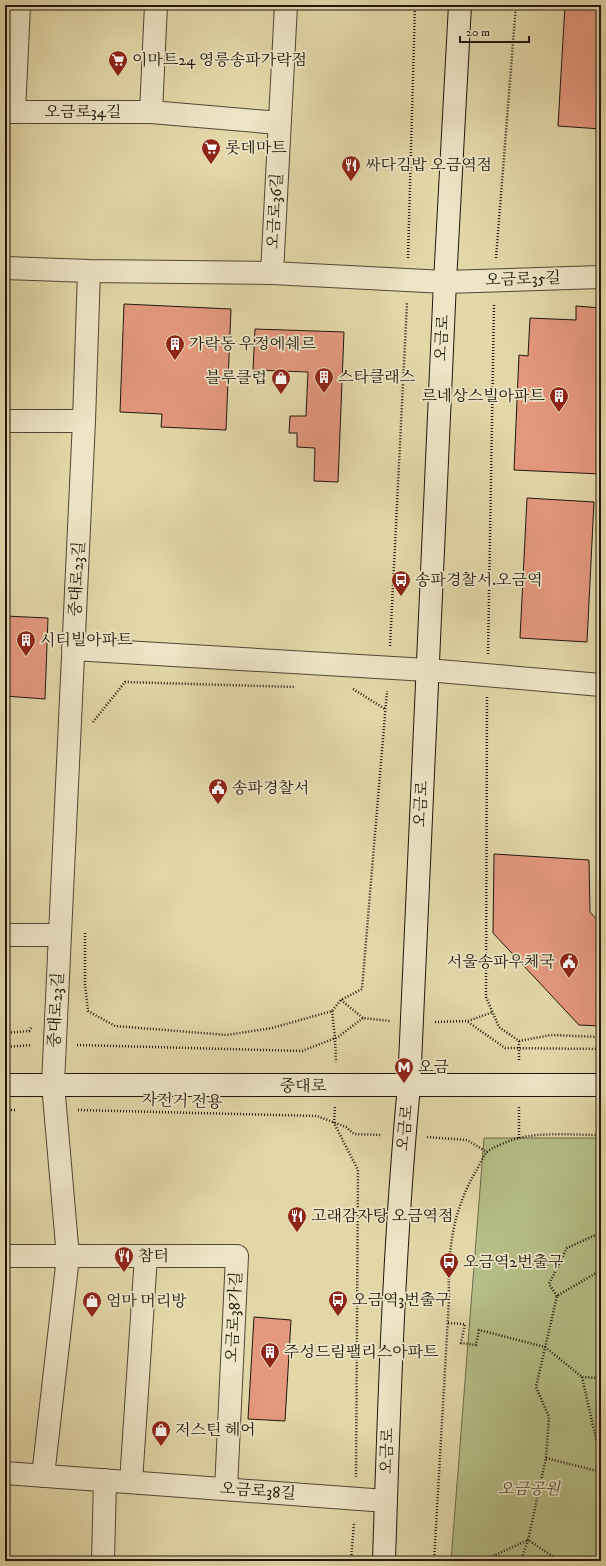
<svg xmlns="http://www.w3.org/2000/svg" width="606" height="1566" viewBox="0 0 606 1566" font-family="'IM FELL DW Pica','Noto Serif KR',serif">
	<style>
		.green { fill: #b5be86; stroke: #6a6a49 }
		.building { fill: #e4987e; stroke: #1f170c }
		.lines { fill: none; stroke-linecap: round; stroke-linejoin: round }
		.minor-casing { stroke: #504733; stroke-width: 24 }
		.secondary-casing { stroke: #1f170c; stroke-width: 24 }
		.path { stroke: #1f170c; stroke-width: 2.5; stroke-dasharray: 1 2; stroke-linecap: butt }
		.minor { stroke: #ede5c6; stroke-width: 22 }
		.secondary { stroke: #ede5c6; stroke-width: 22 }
		.labels { text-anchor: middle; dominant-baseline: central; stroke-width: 3.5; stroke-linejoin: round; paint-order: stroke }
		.poi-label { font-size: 16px; fill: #1f170c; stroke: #ede5c6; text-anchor: start }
		.street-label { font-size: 16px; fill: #1f170c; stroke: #ede5c6 }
		.park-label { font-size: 16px; font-style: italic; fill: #4c4931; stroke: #ede5c6 }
	</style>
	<rect width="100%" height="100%" fill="#e3d7a8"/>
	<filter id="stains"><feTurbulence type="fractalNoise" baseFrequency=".005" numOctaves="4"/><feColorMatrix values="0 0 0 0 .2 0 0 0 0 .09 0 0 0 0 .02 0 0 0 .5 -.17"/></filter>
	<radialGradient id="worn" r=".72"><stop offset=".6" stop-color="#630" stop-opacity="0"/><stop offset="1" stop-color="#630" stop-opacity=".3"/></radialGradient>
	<!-- green -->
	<path class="green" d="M484,1138H601V1561H451Z"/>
	<!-- building -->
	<path class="building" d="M565,5H601V129L558,126Z
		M124,304L231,309L226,430L161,427L162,414L120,412Z
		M576,306L601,308V474L514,470L519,355L528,356L530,318L576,320Z
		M255,329L344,332L338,482L314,481L315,448L297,447V433H289L290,416H306L308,372L253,370Z
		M527,498L594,502L587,642L520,638Z
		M5,616L48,618L45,699L5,696Z
		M494,854L589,860L590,912L601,924V1026L579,1025L493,933Z
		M254,1317L291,1320L285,1421L248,1419Z"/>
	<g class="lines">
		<!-- minor casing -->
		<g class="minor-casing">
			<path id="minor" d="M5,112H151L279,123
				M14,112L19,5
				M151,112L156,5
				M5,268L89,271L272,273L445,282L601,277
				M272,273L286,5
				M5,421H84
				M73,649L427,670L601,685
				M5,935H60
				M5,1256H237L226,1489
				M5,1473L386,1501
				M43,1476L68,1257L53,1084L84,421L89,271
				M131,1482L146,1256
				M103,1561L105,1480"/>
		</g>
		<!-- secondary casing -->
		<g class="secondary-casing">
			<path id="secondary" d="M5,1085H601
				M384,1561C389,1402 394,1244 409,1086L445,282L460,5"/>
		</g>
		<!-- path -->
		<path class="path" d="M408,258L415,5
			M496,258L516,5
			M390,646L407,303
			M488,654L494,303
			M353,689L385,709
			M487,697L486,997L499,1027L519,1041L551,1035L601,1037
			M93,722L125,682L295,687
			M85,933V984L88,1011L115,1026L227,1035L272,1028L332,1011L341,1000L362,989L387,691
			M341,1000L363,1018L390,1021
			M332,1011L335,1038L336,1062
			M435,1022L468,1021L493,1012
			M468,1022L505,1048L601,1049
			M5,1033L29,1031L32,1026
			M519,1041V1062
			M77,1045L302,1051L338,1037L363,1018
			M5,1047L32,1045
			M335,1107L334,1123L358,1170L356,1477
			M519,1107V1138
			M5,1110H15
			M78,1110L317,1116L346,1127L354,1134L382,1135
			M427,1137L467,1140L487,1152
			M557,1296L549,1284L567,1248L600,1233
			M448,1323L465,1324L461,1343L476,1345L479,1330L545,1347L582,1377L601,1378
			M582,1377L601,1461
			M546,1458L601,1472
			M351,1561L354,1522
			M434,1561L449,1300C448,1252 451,1214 476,1171C479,1166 482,1158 486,1153C490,1148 513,1139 519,1138C542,1132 577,1135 601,1135
			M482,1561L528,1540L546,1458L549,1417L536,1387L557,1296L601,1270
			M521,1561L528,1540L560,1561"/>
		<!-- minor -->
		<use href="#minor" class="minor"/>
		<!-- secondary -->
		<use href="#secondary" class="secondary"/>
	</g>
	<!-- icons -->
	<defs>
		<g id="supermarket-pin" transform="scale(1)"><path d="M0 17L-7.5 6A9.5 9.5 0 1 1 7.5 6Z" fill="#8f2418" stroke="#ede5c6"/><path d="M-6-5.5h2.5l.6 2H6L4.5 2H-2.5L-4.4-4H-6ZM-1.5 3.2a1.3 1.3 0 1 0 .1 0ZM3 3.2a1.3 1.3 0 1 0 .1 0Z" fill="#fff"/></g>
		<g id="restaurant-pin" transform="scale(1)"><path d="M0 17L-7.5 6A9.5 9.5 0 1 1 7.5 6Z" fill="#8f2418" stroke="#ede5c6"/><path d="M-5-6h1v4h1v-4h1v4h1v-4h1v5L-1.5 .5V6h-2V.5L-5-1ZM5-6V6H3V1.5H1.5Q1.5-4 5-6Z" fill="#fff"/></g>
		<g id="building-pin" transform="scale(1)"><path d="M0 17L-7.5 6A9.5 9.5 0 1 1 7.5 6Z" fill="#8f2418" stroke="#ede5c6"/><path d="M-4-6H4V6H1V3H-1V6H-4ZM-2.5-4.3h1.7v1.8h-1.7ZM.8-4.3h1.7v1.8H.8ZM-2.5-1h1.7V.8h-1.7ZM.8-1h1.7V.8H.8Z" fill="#fff"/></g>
		<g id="shop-pin" transform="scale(1)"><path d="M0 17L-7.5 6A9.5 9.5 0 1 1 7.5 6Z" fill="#8f2418" stroke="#ede5c6"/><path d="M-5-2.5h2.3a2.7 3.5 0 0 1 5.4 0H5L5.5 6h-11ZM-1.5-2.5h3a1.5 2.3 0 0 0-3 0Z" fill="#fff"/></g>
		<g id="bus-pin" transform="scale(1)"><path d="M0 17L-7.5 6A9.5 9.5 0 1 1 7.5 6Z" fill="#8f2418" stroke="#ede5c6"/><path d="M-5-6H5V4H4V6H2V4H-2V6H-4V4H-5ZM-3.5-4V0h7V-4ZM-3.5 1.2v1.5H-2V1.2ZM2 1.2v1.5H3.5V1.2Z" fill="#fff"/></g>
		<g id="civic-pin" transform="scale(1)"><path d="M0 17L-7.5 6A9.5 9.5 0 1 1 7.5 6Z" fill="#8f2418" stroke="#ede5c6"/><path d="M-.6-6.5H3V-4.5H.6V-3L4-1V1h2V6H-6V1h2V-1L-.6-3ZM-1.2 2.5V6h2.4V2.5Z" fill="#fff"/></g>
		<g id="metro-pin" transform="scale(1)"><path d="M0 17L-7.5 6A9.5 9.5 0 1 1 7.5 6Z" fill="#8f2418" stroke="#ede5c6"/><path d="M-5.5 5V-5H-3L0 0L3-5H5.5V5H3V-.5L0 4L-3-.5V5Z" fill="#fff"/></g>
	</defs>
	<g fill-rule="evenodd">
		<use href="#supermarket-pin" x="118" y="60"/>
		<use href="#supermarket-pin" x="211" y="148"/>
		<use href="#restaurant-pin" x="351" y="165"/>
		<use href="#building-pin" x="175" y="344"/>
		<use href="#building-pin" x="324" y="377"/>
		<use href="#shop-pin" x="281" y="378"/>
		<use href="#building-pin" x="559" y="396"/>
		<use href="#bus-pin" x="401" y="580"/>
		<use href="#building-pin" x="26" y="640"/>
		<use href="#civic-pin" x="218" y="788"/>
		<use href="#civic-pin" x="569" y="962"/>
		<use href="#metro-pin" x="404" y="1067"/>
		<use href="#restaurant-pin" x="297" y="1216"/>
		<use href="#restaurant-pin" x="124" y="1256"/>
		<use href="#bus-pin" x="449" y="1262"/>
		<use href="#bus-pin" x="338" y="1300"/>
		<use href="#shop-pin" x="92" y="1301"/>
		<use href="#building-pin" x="270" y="1352"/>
		<use href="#shop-pin" x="161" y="1430"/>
	</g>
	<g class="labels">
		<!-- poi labels -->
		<g class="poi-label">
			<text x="132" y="60">이마트24 영릉송파가락점</text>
			<text x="225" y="148">롯데마트</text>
			<text x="365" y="165">싸다김밥 오금역점</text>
			<text x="189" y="344">가락동 우정에쉐르</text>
			<text x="338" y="377">스타클래스</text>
			<text x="267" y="378" text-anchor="end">블루클럽</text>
			<text x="545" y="396" text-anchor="end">르네상스빌아파트</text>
			<text x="415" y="580">송파경찰서.오금역</text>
			<text x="40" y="640">시티빌아파트</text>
			<text x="232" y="788">송파경찰서</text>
			<text x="555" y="962" text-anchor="end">서울송파우체국</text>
			<text x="418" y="1067">오금</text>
			<text x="311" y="1216">고래감자탕 오금역점</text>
			<text x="138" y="1256">참터</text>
			<text x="463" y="1262">오금역2번출구</text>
			<text x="352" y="1300">오금역3번출구</text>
			<text x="106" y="1301">엄마 머리방</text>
			<text x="284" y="1352">주성드림팰리스아파트</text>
			<text x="175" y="1430">저스틴 헤어</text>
		</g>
		<!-- street labels -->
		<g class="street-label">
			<text x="83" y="112">오금로34길</text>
			<text transform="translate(275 211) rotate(-87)">오금로36길</text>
			<text transform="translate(523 279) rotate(-2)">오금로35길</text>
			<text transform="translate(442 338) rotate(-87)">오금로</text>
			<text transform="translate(77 579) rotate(-87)">중대로23길</text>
			<text transform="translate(421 804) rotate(-87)">오금로</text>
			<text transform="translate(56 1010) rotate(-87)">중대로23길</text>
			<text x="303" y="1086">중대로</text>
			<text transform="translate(182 1101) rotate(2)">자전거 전용</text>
			<text transform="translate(405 1128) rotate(-84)">오금로</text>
			<text transform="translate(234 1317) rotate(-87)">오금로38가길</text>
			<text transform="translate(387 1451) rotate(-88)">오금로</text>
			<text transform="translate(258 1491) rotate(4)">오금로38길</text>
		</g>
		<!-- park labels -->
		<g class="park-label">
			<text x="529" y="1489">오금공원</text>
		</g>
	</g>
	<!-- margin -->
	<rect width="606" height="1566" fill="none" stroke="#e3d7a8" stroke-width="20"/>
	<rect x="6" y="6" width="594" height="1554" fill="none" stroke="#1f170c" stroke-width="2"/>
	<rect x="10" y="10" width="586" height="1546" fill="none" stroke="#1f170c"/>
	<!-- scale -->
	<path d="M460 36v6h69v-6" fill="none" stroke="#1f170c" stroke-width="2"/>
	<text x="466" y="36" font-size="12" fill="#1f170c" stroke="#ede5c6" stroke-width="3" paint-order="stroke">20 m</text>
	<rect width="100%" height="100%" filter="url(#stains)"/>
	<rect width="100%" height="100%" fill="url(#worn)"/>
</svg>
